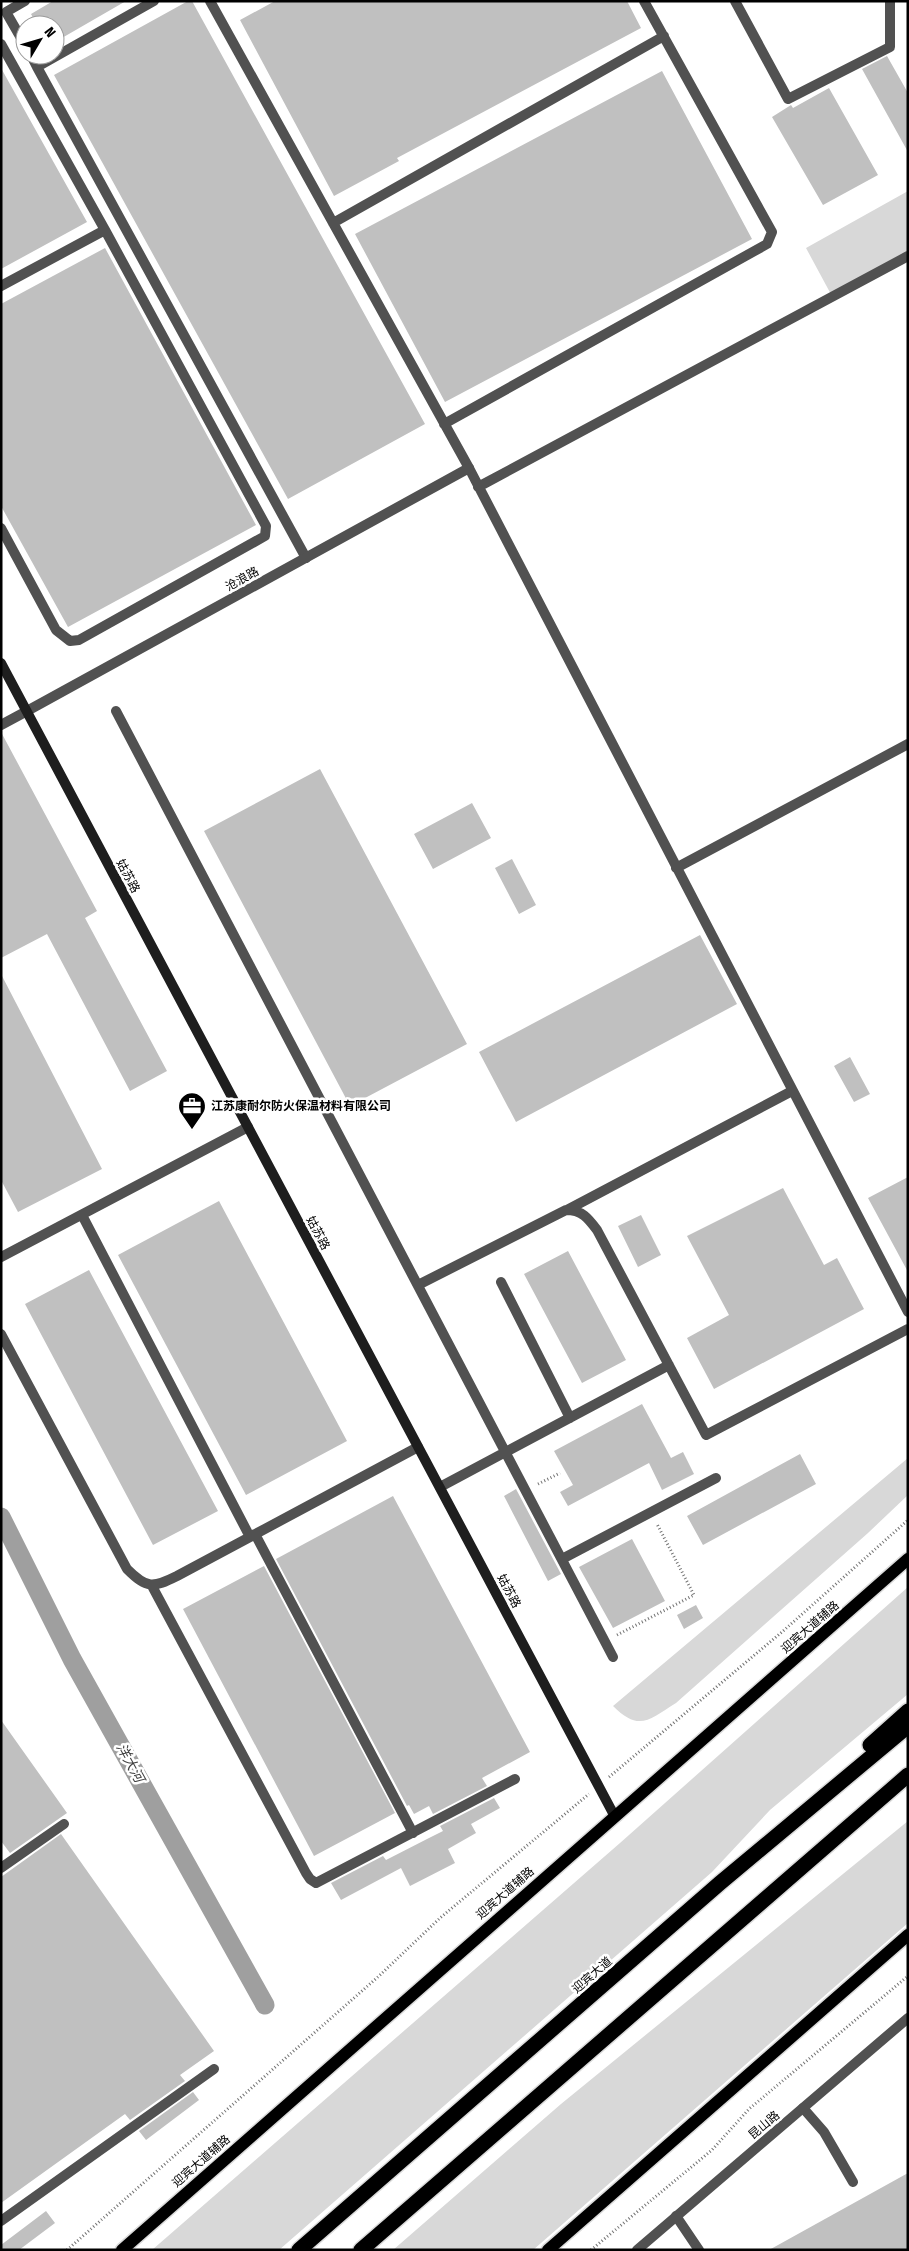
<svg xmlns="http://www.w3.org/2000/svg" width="909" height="2251" viewBox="0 0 909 2251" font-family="'Fira Sans Condensed','Noto Sans SC',sans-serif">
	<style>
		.green { fill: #d8d8d8 }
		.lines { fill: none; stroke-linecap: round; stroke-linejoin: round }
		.canal { stroke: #9f9f9f; stroke-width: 19 }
		.building { fill: #c0c0c0 }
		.primary-casing { stroke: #dbdbdb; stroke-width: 15 }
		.highway-casing { stroke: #dbdbdb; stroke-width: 18 }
		.path { stroke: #737373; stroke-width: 3; stroke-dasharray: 1 2.5; stroke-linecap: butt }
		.lane { stroke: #515151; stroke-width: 10 }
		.street { stroke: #515151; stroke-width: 10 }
		.secondary { stroke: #1e1e1e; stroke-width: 10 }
		.primary { stroke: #000; stroke-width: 12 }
		.highway { stroke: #000; stroke-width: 15 }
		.labels { text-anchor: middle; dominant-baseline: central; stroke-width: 5; stroke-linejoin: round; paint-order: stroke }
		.street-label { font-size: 12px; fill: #000; stroke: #fff }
		.poi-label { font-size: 12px; font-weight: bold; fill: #000; stroke: #fff; text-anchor: start }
		.water-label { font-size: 14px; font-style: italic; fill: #404040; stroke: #fff }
	</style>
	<rect width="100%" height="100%" fill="#fff"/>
	<!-- green -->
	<path class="green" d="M908,191V256L833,298L806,248Z
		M908,1458V1495L868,1533L676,1703C649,1720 639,1732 613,1706Z
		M908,1587V1694L770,1810L712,1872L279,2250H152L620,1843Z
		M908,1821V1923L533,2250H393L561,2104Z"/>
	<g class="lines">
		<!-- canal -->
		<path class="canal" d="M1,1517L72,1659L265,2005"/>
	</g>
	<!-- building -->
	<path class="building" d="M53,1H126L55,42V25H37L31,14Z
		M188,1H192L425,424L288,499L54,75Z
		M275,1H627L641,28L397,158L399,161L334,196L240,20Z
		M887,56L908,93V152L862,69Z
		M1,68L87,222L1,269Z
		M662,71L752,239L445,402L355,234Z
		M829,88L878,175L823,205L772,117L791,105L793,108Z
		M105,248L256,525L68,627L1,506V304Z
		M1,732L97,911L85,918L167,1071L130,1091L47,934L1,958Z
		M320,769L467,1044L350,1106L204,831Z
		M472,803L491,838L433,869L414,834Z
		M512,859L536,905L519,914L495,868Z
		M700,935L737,1004L516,1122L479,1052Z
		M1,974L102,1169L18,1212L1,1180Z
		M850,1057L870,1094L854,1102L834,1066Z
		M908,1177V1272L868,1198Z
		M783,1188L824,1265L837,1258L864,1309L714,1389L687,1338L729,1315L687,1236Z
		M219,1201L347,1441L246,1495L118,1255Z
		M641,1215L661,1255L638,1267L618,1226Z
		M568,1251L626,1360L582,1383L524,1274Z
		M89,1270L218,1511L153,1545L25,1304Z
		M642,1404L671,1458L683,1452L694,1474L662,1490L649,1463L568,1506L560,1492L573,1485L554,1451Z
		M800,1454L816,1484L703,1545L687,1516Z
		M516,1489L561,1574L548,1581L504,1496Z
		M393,1496L530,1752L482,1778L487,1786L433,1814L429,1806L414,1814L409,1805L407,1806L276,1559Z
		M632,1539L665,1601L613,1628L579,1567Z
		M264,1566L395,1813L314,1856L183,1609Z
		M696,1605L703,1618L684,1629L677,1615Z
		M1,1720L67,1813L10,1853L1,1841Z
		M494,1798L500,1808L471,1824L476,1833L448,1849L455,1863L410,1886L401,1868L341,1900L331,1883L383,1856L386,1860L429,1838L443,1831L440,1826Z
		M61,1834L214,2051L180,2075L185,2081L130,2120L125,2114L1,2203V1877Z
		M193,2092L199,2100L146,2140L139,2131Z
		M908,2173V2250H769Z
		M46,2211L55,2223L19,2250H1V2245Z"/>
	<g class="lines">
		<!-- primary casing -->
		<g class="primary-casing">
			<path id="primary" d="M122,2250L908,1559
				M548,2250L908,1935"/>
		</g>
		<!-- highway casing -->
		<g class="highway-casing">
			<path id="highway" d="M870,1745L908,1711
				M299,2250L720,1883L908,1726
				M361,2250L908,1775"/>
		</g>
		<!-- path -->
		<path class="path" d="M538,1484L560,1473
			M617,1635L694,1595L657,1524
			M609,1777L782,1632L908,1520
			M67,2250L379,1976L440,1918L589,1794
			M591,2250L712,2150L749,2109L908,1976"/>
		<!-- lane -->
		<path class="lane" d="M154,1L37,67L306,558
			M210,1L469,468L908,1312
			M735,1L788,99L890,47V1
			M1,44L105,230L1,286
			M25,45L6,12L25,1
			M31,55L37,67
			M333,223L664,36
			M444,424L767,244L772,232L644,1
			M478,487L908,256
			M1,528L56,630L70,641L79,640L265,536L266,526L105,230
			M116,711L613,1657
			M1,725L27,711
			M676,868L908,744
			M567,1210L792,1091
			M82,1215L250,1537
			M1,1257L248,1127
			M501,1282L570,1418
			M418,1285L566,1210C582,1210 588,1218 597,1230L706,1435L908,1329
			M1,1334L127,1569C147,1589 153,1588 177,1576L418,1447
			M440,1487L669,1365
			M255,1534L413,1833
			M562,1559L716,1478
			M152,1586L306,1873L310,1879L316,1883L515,1779
			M1,1868L64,1824
			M803,2108L824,2132L853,2182
			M676,2216L699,2250
			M1,2221L214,2069"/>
		<!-- street -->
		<path class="street" d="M27,711L469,468
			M637,2250L908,2018"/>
		<!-- secondary -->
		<path class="secondary" d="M1,663L614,1815"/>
		<!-- primary -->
		<use href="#primary" class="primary"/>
		<!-- highway -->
		<use href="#highway" class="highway"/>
	</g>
	<!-- icons -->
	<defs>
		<g id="office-pin" transform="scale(1.4375)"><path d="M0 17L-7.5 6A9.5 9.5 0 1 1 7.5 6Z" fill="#000" stroke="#fff"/><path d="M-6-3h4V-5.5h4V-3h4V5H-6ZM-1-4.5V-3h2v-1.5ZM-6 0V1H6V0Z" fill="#fff"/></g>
	</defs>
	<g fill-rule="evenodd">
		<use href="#office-pin" x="192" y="1106"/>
	</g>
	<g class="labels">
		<!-- street labels -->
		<g class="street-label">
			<text transform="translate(242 579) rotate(-29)">沧浪路</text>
			<text transform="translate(128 876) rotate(62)">姑苏路</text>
			<text transform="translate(318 1233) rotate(62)">姑苏路</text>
			<text transform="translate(509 1591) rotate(62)">姑苏路</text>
			<text transform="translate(810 1627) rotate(-41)">迎宾大道辅路</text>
			<text transform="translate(505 1893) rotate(-41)">迎宾大道辅路</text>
			<text transform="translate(592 1975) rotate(-41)">迎宾大道</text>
			<text transform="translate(764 2125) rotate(-40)">昆山路</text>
			<text transform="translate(201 2161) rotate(-41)">迎宾大道辅路</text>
		</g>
		<!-- poi labels -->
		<g class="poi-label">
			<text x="211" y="1106">江苏康耐尔防火保温材料有限公司</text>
		</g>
		<!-- water labels -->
		<g class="water-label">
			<text transform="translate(130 1763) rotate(61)">洋大河</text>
		</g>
	</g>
	<!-- border -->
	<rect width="909" height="2251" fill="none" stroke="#000000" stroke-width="5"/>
	<!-- north arrow -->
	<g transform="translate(40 40) rotate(52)"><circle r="24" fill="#ffffff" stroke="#999999"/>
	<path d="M0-4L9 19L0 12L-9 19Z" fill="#000000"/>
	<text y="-8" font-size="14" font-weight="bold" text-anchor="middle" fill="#000000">N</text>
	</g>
</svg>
